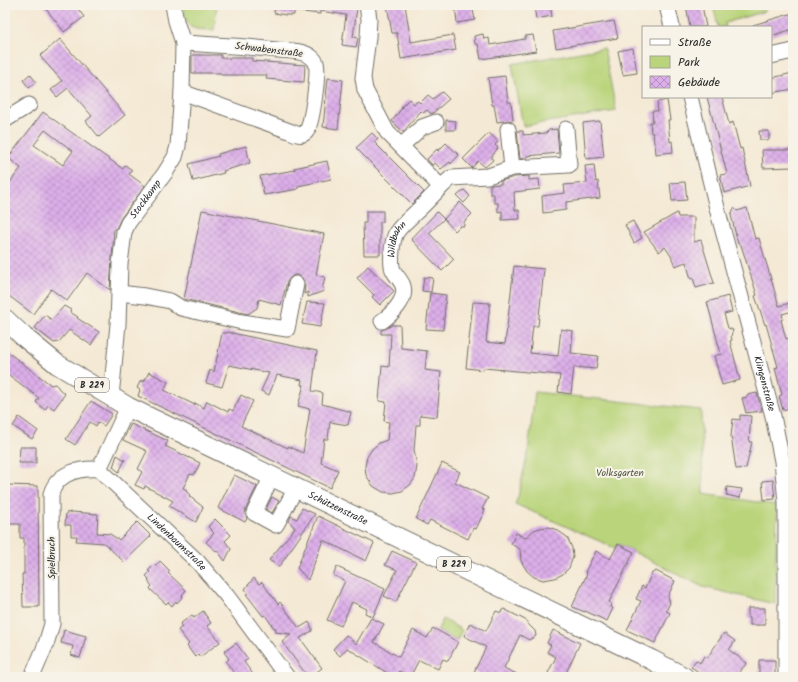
<svg xmlns="http://www.w3.org/2000/svg" width="798" height="682" viewBox="0 0 798 682" font-family="Kalam,sans-serif">
	<style>
		.park { fill: #b9d47a; stroke: #728052 }
		.building { fill: url(#building-cross-hatch); fill-rule: evenodd }
		.lines { fill: none; stroke-linecap: round; stroke-linejoin: round }
		.minor-casing { stroke: #716e66; stroke-width: 17 }
		.major-casing { stroke: #716e66; stroke-width: 21 }
		.minor { stroke: #fff; stroke-width: 15 }
		.major { stroke: #fff; stroke-width: 19 }
		.labels { text-anchor: middle; dominant-baseline: central; stroke-width: 4; stroke-linejoin: round; paint-order: stroke }
		.shield { fill: #f7f3e8; stroke: #686764; stroke-width: 1 }
		.shield-label { font-size: 9px; font-weight: bold; fill: #2b2b2b }
		.street-label { font-size: 10px; fill: #2b2b2b; stroke: #f7f3e8 }
		.park-label { font-size: 10px; fill: #4e553f; stroke: #f7f3e8 }
	</style>
	<defs>
		<pattern id="building-cross-hatch" width="8" height="8" patternUnits="userSpaceOnUse"><rect width="8" height="8" fill="#ddafea"/><path d="M0 0l8 8M0 8l8-8" fill="none" stroke="#b38fbe"/></pattern>
	</defs>
	<rect width="100%" height="100%" fill="#f7f3e8"/>
	<filter id="ink" filterUnits="userSpaceOnUse"><feTurbulence type="fractalNoise" baseFrequency=".025" numOctaves="2"/><feDisplacementMap in="SourceGraphic" scale="8" xChannelSelector="R" yChannelSelector="G"/><feConvolveMatrix kernelMatrix="1 2 1 2 8 2 1 2 1" color-interpolation-filters="sRGB"/></filter>
	<filter id="wash" filterUnits="userSpaceOnUse"><feTurbulence type="fractalNoise" baseFrequency=".012" numOctaves="4" result="noise"/><feDisplacementMap in="SourceGraphic" scale="16" xChannelSelector="R" yChannelSelector="G"/><feGaussianBlur stdDeviation="0.9" result="paint"/><feColorMatrix in="noise" values="0 0 0 0 0 0 0 0 0 0 0 0 0 0 0 0 0 1.4 0 .05"/><feComposite in="paint" operator="in"/></filter>
	<g filter="url(#wash)">
		<rect width="100%" height="100%" fill="#f4e9d4"/>
		<!-- park -->
		<path class="park" d="M182,5H217L214,30C189,29 188,31 182,5Z
			M713,5H765V11L725,23L726,27H718Z
			M604,48L616,111L523,126L512,64Z
			M535,392L701,410L703,494L777,505L775,604L703,587L618,544L615,548L515,504L518,497L528,452Z
			M443,619L462,630L457,641L437,631Z"/>
		<g id="blocks">
			<!-- building -->
			<path class="building" d="M43,5H75L84,17L64,32Z
				M275,5H348V7L357,8L353,37L358,38L356,47L342,45L346,15L320,11V14L294,11V15H286L274,13Z
				M387,5H405L411,42L453,35L456,50L401,59L397,33H392Z
				M455,5H472L475,20L457,23Z
				M534,5H550L552,16L536,19Z
				M686,5H702L706,27H690Z
				M793,13V29L771,36V27H753V25Z
				M614,21L618,38L556,48L553,31Z
				M483,34L484,39L489,38L490,45L525,39V36L533,35L536,51L481,59L478,44H475L474,36Z
				M60,39L125,115L99,137L86,121L92,116L68,88L57,97L51,90L62,81L40,56Z
				M633,48L637,73L623,75L618,51Z
				M192,55H221V58H252V61L305,65L304,82L266,79L267,75H221V73H192Z
				M793,73V89L771,93V78Z
				M30,74L36,82L29,88L23,80Z
				M505,76L508,102H511L513,120L497,122L494,105H492L488,78Z
				M328,78L343,80L338,129L323,127Z
				M442,92L449,99L433,113L431,114L427,110L423,113L421,111L403,132L392,121L402,108L401,107L409,99L414,104L418,101L420,103L428,95L433,99Z
				M707,97H722L729,124L733,122L740,149L742,148L750,186L724,193L720,175L727,174Z
				M667,100L670,120H668L670,142L672,141L673,152L656,154L655,143H654L653,133H651L650,122H653L652,111H658L657,102Z
				M43,112L123,169L125,165L132,170L129,174L145,186L121,218L116,229H114L110,290L87,273L67,301L51,289L33,314L5,293V189L21,168L8,158ZM45,130L73,151L63,165L34,145Z
				M446,120L456,121L455,130H446Z
				M600,121L604,157L586,159L583,123Z
				M557,129L559,153L527,156V158L520,159L517,131H523V135L546,133L549,130Z
				M759,131H769V140H760Z
				M372,133L378,139L374,142L424,192L412,204L356,148Z
				M489,133L498,141L495,145L498,148L491,157L493,160L485,167L478,161L472,168L463,159Z
				M446,143L459,155L451,164L450,162L441,169L435,163L432,165L427,159L437,149L438,151Z
				M246,146L250,163L223,171L224,173L193,181L189,164L219,156L218,154Z
				M762,150H793V167L763,168Z
				M327,161L331,179L298,186V189L264,195L260,176L295,170L294,168Z
				M594,165L596,182L598,181L600,198L566,202V210L543,213L542,196L565,193L564,185L587,183L585,166Z
				M529,176V180L539,179L540,189L514,192L515,210H519L520,219L502,220V211L498,212V203H494V194H490V185L501,184V181L514,177Z
				M685,182L687,200L672,201L670,183Z
				M464,190L470,196L464,203L457,196Z
				M460,202L472,214L464,222V226H460L455,231L444,219L429,233L454,259L442,271L411,239L437,212L444,219Z
				M734,208L737,211L747,208L755,239L759,238L761,245L779,306L793,302V311L782,314L783,319L781,320L786,339L793,337V378L789,380L793,394V407L783,410L779,396L782,395L775,368L778,367L766,324L765,325L760,310L755,296L757,295L741,245L738,244L731,215Z
				M202,210L324,234L316,275L325,277L323,286H322L324,291L308,297V292L304,294L305,286L302,278L298,275H294L290,278L287,282L281,305L259,299L257,308L248,314L184,299Z
				M366,211H383V222H380V255H364L363,223H366Z
				M677,213L678,217H694V242L701,240L714,283L696,288L693,278L691,279L686,262L675,266L671,256L665,247L659,252L644,232Z
				M633,221L642,238L634,243L625,225Z
				M368,266L394,291L380,305L372,297L374,295L357,278Z
				M514,266L544,269L538,326H533L530,353L558,356L561,329L573,331L571,353L598,356L596,369L574,367L571,394L558,392L560,375L484,368L483,370L466,368L473,302L490,303L486,342L505,344Z
				M424,277L433,278L431,292L422,291Z
				M430,293L446,295L443,330L426,329Z
				M728,296L732,312L724,314L728,328L733,330L731,336L732,340L730,341L740,380L722,385L714,356L721,354L707,302Z
				M307,302L325,303L320,327L302,324Z
				M64,306L71,310L70,312L78,317L77,318L99,332L91,345L69,330L59,342L54,343L35,328L45,315L52,320Z
				M392,325H400L401,348L427,351L425,370L441,372L437,417L420,415V425H416L414,450L417,466L415,478L410,485L402,491L393,493L383,492L373,486L366,475L365,466L367,457L372,449L379,443L387,440L389,422L384,421L386,402L379,401L382,366L389,367L391,334H381V330L387,328Z
				M227,332L317,351L312,391L323,393L322,404L351,412L348,425L330,422L328,439H324L321,463L338,470L330,488L138,396L140,390L137,388L141,380L144,382L149,372L168,382L164,390L195,405V403L204,408L207,401L228,412L229,409L233,411L241,395L253,401L241,426L288,448V446L303,453L310,409L298,406L304,385H301L302,380L277,375L269,395L261,391L269,373L229,365L222,387L206,383L210,370L214,372L222,333H227Z
				M5,350L51,385L55,384L58,387L59,389L65,394L54,409L48,405L45,410L36,402L39,398L5,372Z
				M757,393L762,411L746,413L742,398L747,397V395Z
				M91,401L112,414L104,426L98,422L96,426L90,422L75,445L66,439Z
				M740,415L751,416L749,442H752L746,468L736,469L731,436L733,419L740,420Z
				M19,417L38,431L32,439L13,426Z
				M131,424L168,441L165,446L200,463L194,475L190,474L183,488L187,490L186,491L190,495L189,496L203,507L196,522L169,506L173,501L145,486L144,489L135,485L142,472L138,469L147,451L123,440Z
				M20,447H36V463H19Z
				M117,455L125,460L119,472L113,467Z
				M442,463L460,472L455,482L488,498L482,509L485,510L476,529L473,528L468,539L430,520L427,525L416,519Z
				M234,475L257,486L246,509L245,514L247,518L245,522L218,508Z
				M773,480L775,499L764,500L762,481Z
				M7,485L38,486L39,607H23L22,574H24V538H20V524H8Z
				M727,487L742,489L740,498L726,495Z
				M272,497L279,501L272,513L266,509Z
				M302,508L315,514L279,567L269,560L295,528L289,521L291,516L297,519Z
				M72,512L98,514L97,533L110,534L119,540L137,522L151,536L124,562L104,543L76,541L77,536H71V525H65L66,513Z
				M318,516L374,543L366,561L323,540L308,580L297,568Z
				M215,519L231,535L225,541L231,549L225,561L217,550L216,551L206,542L214,533L208,527Z
				M549,527L557,530L567,537L572,548L573,557L569,568L563,574L555,578L543,580L534,577L527,571L521,561L520,549L511,544L516,533L525,538L534,530L540,528Z
				M618,544L634,552L609,602L611,603L610,607L613,608L607,621L585,611V612L572,607L587,574L585,572L596,551L610,559Z
				M392,551L416,562L396,602L384,596L397,570L385,565Z
				M160,561L170,571L168,573L186,590L182,595L183,596L177,603L176,601L172,606L168,602L166,604L151,590L150,588L152,586L148,581L149,579L146,576L150,572L148,571L154,565L156,566Z
				M337,567L385,589L373,617L365,613L367,609L352,602L341,626L327,620L345,581L333,575Z
				M656,571L675,581L668,596L670,603L666,611L670,613L655,643L627,630L641,601L636,599L642,586L645,588L652,573Z
				M254,578L259,584L262,582L278,604L280,602L299,628L309,622L312,628V631L300,638L322,668L310,677H308L282,642L292,634L275,632L276,628H274L265,615L263,616L246,594L248,593L245,589Z
				M748,608H765V625H750V618H748Z
				M504,609L527,621V623L535,631L536,636L529,640L520,635L504,668L523,677H484L474,672L486,647L464,636L470,623L486,631L496,611L501,613L502,610Z
				M203,611L211,623L207,626L220,642L200,657L198,654L195,657L187,646L189,644L178,630L182,627L180,624L192,615L194,618Z
				M371,618L384,624L374,642L399,657L413,630L427,638L433,628L458,642L448,661L443,659L438,669L419,660L410,677L399,671L394,677L347,648L340,656L333,649L346,635L356,644Z
				M64,630L86,636L80,658L71,655L73,646L61,643Z
				M553,630L580,643L564,677H546L556,657L547,652L551,645L547,643Z
				M724,633L735,641L729,650L747,663L735,677H707L691,667L696,660L700,663L704,656L707,658Z
				M236,643L248,659L244,662L255,677H237L226,662L229,659L224,652Z
				M759,660H775V677H759Z"/>
		</g>
	</g>
	<g filter="url(#ink)">
		<use href="#blocks" fill-opacity="0" stroke="#716e66" stroke-width="1"/>
		<g class="lines">
			<!-- minor casing -->
			<g class="minor-casing">
				<g id="minor">
					<path d="M367,5L369,19L368,37L363,78L365,90L387,132L441,187L451,178L488,176L512,168L569,165L566,129"/>
					<path d="M667,5L672,27"/>
					<path d="M771,56L793,51"/>
					<path d="M182,92L292,132C296,134 302,136 306,132C312,126 319,72 316,63C315,60 313,58 310,56C301,50 288,51 278,50C246,46 214,45 183,43"/>
					<path id="s1" d="M690,97L718,212L773,416L782,461L786,502V677"/>
					<path d="M5,120L29,105"/>
					<path d="M508,129L512,168"/>
					<path d="M401,146L422,127L436,122"/>
					<path d="M119,293L145,296L170,301L181,308L242,322L287,329L296,284"/>
					<path id="s2" d="M382,321C392,314 407,300 403,286C401,280 396,276 393,270C390,263 392,241 396,233C400,226 409,219 415,213C424,205 433,195 441,187"/>
					<path id="s3" d="M111,397L118,324L120,264L124,232L128,223L165,173L175,157L178,146L182,92L183,43L176,21L173,5"/>
					<path id="s4" d="M128,407L99,469L198,562L227,596L287,677"/>
					<path d="M272,476L254,513L276,525L296,488"/>
					<path d="M32,677L46,644L52,624L51,494C57,473 79,468 99,469"/>
				</g>
			</g>
			<!-- major casing -->
			<g class="major-casing">
				<g id="major">
					<path id="s5" d="M5,319L24,337L57,364L128,407L652,660L684,677"/>
				</g>
			</g>
			<!-- minor -->
			<use href="#minor" class="minor"/>
			<!-- major -->
			<use href="#major" class="major"/>
		</g>
	</g>
	<g class="labels">
		<!-- shield labels -->
		<g class="shield">
			<rect x="75" y="378" width="34" height="14" rx="3"/>
			<rect x="437" y="557" width="34" height="14" rx="3"/>
		</g>
		<g class="shield-label">
			<text x="92" y="385">B 229</text>
			<text x="454" y="564">B 229</text>
		</g>
		<!-- street labels -->
		<g class="street-label">
			<text transform="translate(269 50) rotate(7)">Schwabenstraße</text>
			<text stroke="none"><textPath href="#s3" startOffset="205">Stockkamp</textPath></text>
			<text stroke="none"><textPath href="#s2" startOffset="94">Wildbahn</textPath></text>
			<text stroke="none"><textPath href="#s1" startOffset="296">Klingenstraße</textPath></text>
			<text stroke="none"><textPath href="#s5" startOffset="385">Schützenstraße</textPath></text>
			<text stroke="none"><textPath href="#s4" startOffset="175">Lindenbaumstraße</textPath></text>
			<text transform="translate(52 558) rotate(-91)">Spielbruch</text>
		</g>
		<!-- park labels -->
		<g class="park-label">
			<text x="620" y="473">Volksgarten</text>
		</g>
	</g>
	<!-- margin -->
	<rect width="798" height="682" fill="none" stroke="#f7f3e8" stroke-width="20"/>
	<!-- legend -->
	<rect x="642" y="26" width="130" height="72" fill="#f7f3e8" stroke="#a5a39c"/>
	<rect x="650" y="39" width="20" height="6" fill="#ffffff" stroke="#a5a39c"/>
	<text x="678" y="46" font-size="12" fill="#2b2b2b">Straße</text>
	<rect x="650" y="56" width="20" height="12" fill="#b9d47a" stroke="#a5a39c"/>
	<text x="678" y="66" font-size="12" fill="#2b2b2b">Park</text>
	<rect x="650" y="76" width="20" height="12" fill="url(#building-cross-hatch)" stroke="#a5a39c"/>
	<text x="678" y="86" font-size="12" fill="#2b2b2b">Gebäude</text>
</svg>
